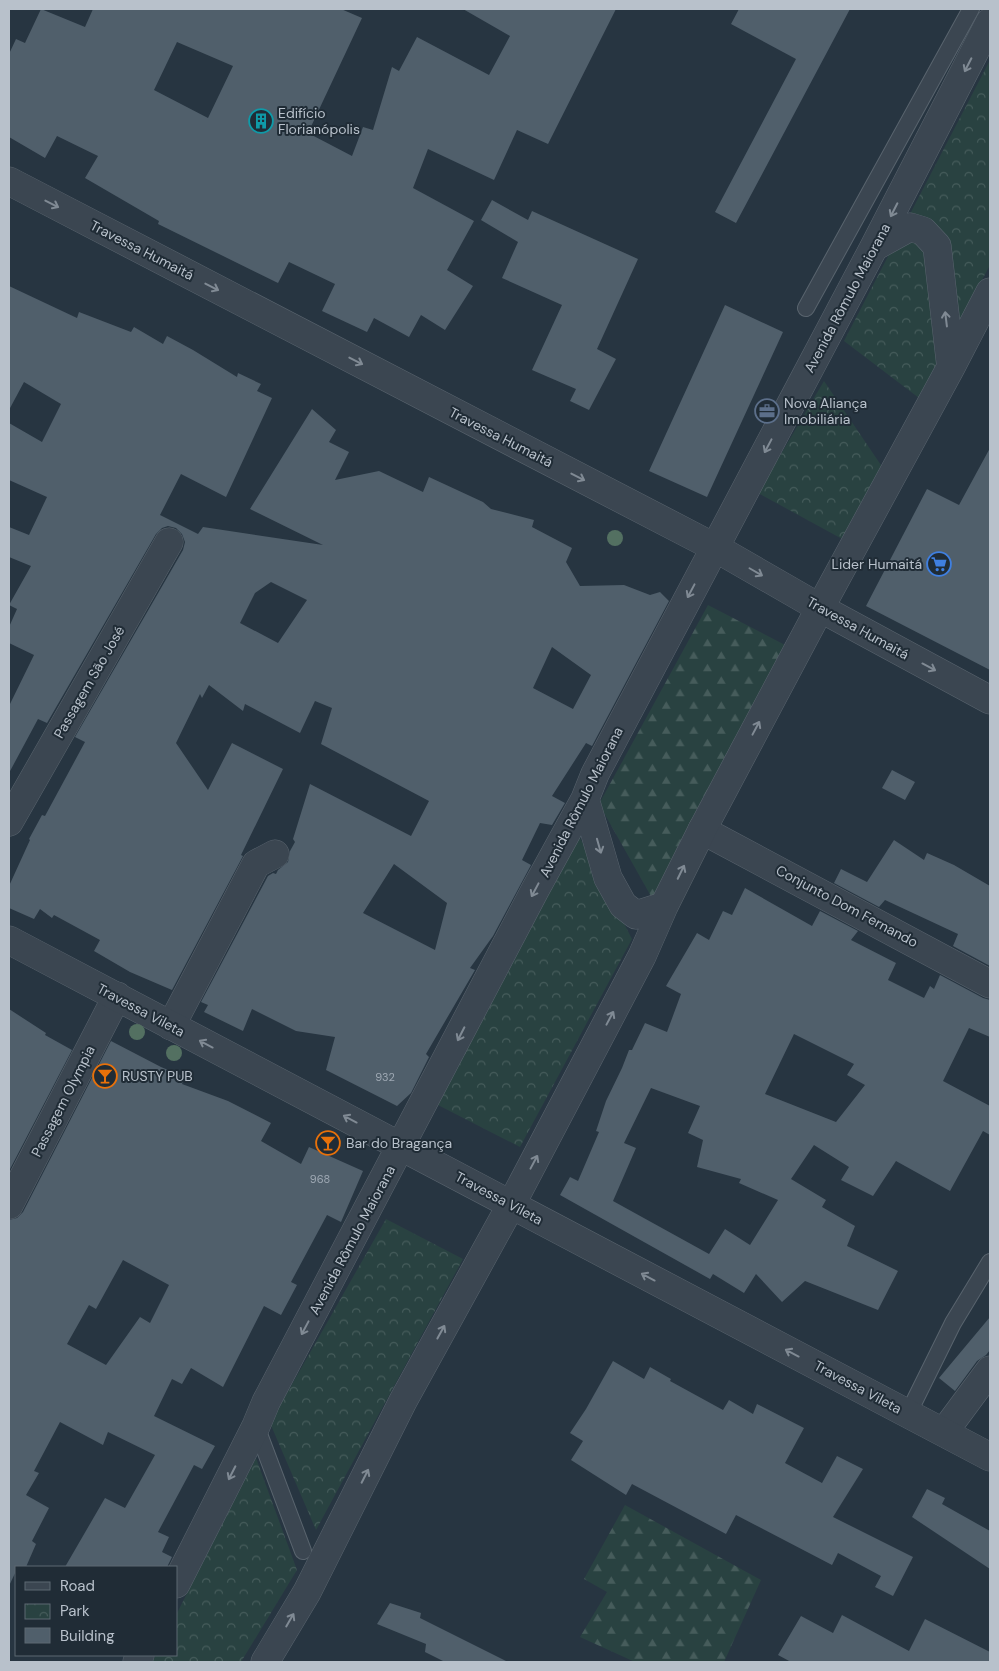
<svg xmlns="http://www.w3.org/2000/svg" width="999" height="1671" viewBox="0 0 999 1671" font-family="'DM Sans',sans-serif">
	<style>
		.forest { fill: url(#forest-firs) }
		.park { fill: url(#park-crowns) }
		.building { fill: #505f6b; fill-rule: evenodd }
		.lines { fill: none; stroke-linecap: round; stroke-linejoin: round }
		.service-casing { stroke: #59646e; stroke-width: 18 }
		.minor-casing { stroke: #59646e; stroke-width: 29 }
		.tertiary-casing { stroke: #59646e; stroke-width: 29 }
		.service { stroke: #3b4651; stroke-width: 16 }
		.minor { stroke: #3b4651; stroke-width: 28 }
		.tertiary { stroke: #3b4651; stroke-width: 28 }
		.tree { fill: #537061 }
		.oneway { stroke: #808a94 }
		.labels { text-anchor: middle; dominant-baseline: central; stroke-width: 4; stroke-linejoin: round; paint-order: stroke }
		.number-label { font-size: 11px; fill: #9ea8b3 }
		.poi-label { font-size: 14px; fill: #b8c1cb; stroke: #202c36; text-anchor: start }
		.street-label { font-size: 14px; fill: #b8c1cb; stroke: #202c36 }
	</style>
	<defs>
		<pattern id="forest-firs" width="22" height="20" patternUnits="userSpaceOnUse" patternTransform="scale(1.25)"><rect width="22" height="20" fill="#294241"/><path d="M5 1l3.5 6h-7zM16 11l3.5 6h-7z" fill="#465c5b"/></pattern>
		<pattern id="park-crowns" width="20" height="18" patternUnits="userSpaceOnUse" patternTransform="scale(1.25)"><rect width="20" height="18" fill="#294241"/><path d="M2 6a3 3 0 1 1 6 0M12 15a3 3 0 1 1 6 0" fill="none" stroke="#465c5b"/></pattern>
	</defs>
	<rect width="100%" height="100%" fill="#273541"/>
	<!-- forest -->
	<path class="forest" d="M708,605L787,646L652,898L599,804Z
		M625,1505L761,1580L724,1662H635L580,1637L607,1592L584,1579Z"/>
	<!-- park -->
	<path class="park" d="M990,60V265L919,398L844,341Z
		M824,381L885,471L844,540L758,493Z
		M577,832L632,939L520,1147L436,1104Z
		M386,1219L463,1259L316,1530L270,1423Z
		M256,1458L297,1570L241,1662H152L156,1655H176V1615Z"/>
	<!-- building -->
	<path class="building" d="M41,9L85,27L93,9H341L362,18L308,133L352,156L363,127L373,130L392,67L399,71L417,37L489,75L510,36L463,9H616L548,144L517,130L494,180L428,149L413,188L474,221L447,270L473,286L445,330L421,315L409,337L374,318L367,332L322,311L335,284L289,262L278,283L158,224L159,221L85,178L98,156L57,136L45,158L9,137V54L16,39L25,43ZM177,42L233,66L208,118L154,90Z
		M739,9H850L736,223L715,212L796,59L731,24Z
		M492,200L528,220L532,211L638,259L597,349L616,359L589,410L570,401L576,389L532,370L562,305L502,278L518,242L481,220Z
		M9,286L77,318L79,312L131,332L134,327L163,344L167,336L193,350L237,377L238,373L261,384L257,391L272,398L226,497L181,474L160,515L198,534L203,527L323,545L250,509L312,409L336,430L329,442L349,452L335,480L379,471L423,492L429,477L483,502L491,509L534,520L532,527L572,548L566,562L580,586L624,585L650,595L660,592L669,601L592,746L586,743L552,796L565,803L552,825L540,823L522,860L531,865L493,936L470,968L475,970L426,1054L429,1057L411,1093L397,1106L326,1070L335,1037L296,1031L252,1009L243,1031L204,1012L208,1005L201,1002L268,876L273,873L276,874L278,870L288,862L290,851L295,842L293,839L310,784L411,836L429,801L321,744L332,708L315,701L300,733L245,704L243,711L209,685L202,698L200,694L176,743L208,790L232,743L283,769L241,855L243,856L172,990L130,972L94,951L100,940L54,915L52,918L40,909L34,919L9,908V886L30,840L29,839L42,815L45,816L85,742L75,737L183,550L185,542L182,534L176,528L168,526L162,528L156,534L47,723L38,719L9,773V706L34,655L9,643V627L17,609L9,605L31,566L9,557V527L29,535L47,497L9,480V423L42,442L61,404L24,382L9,410ZM271,582L307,600L278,643L240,623L255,593ZM552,647L591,675L573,709L533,688ZM394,864L447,903L435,950L363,913Z
		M725,305L783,332L707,497L649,471Z
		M990,448V670L866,606L927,489L959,505Z
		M892,770L915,782L905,800L882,788Z
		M894,840L924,860L927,853L954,865L990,886V966L953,946L958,934L885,900L879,907L834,883L841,869L867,882Z
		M745,888L812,926L820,911L858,931L851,940L896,963L888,980L924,998L930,986L934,989L940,975L983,998L990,1000V1037L969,1028L943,1081L990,1106V1135L983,1131L950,1191L896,1161L873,1196L841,1180L849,1167L814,1145L791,1179L826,1200L822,1207L855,1226L847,1246L898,1271L878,1310L805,1281L782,1302L756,1274L744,1293L713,1274L710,1279L560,1195L570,1177L578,1181L599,1132L596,1131L606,1101L622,1068L629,1050H632L645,1023L667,1032L681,994L666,986L697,933L709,940L723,911L732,915ZM794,1034L854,1064L847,1075L865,1085L836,1122L765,1094ZM651,1088L700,1106L688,1133L703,1140L697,1167L741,1179L739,1183L778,1200L750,1245L725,1229L709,1254L613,1201L636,1148L624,1143Z
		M9,1009L46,1033L45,1035L72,1050L9,1171Z
		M111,1041L161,1067L185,1077L182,1084L228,1101L271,1123L261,1141L301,1164L309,1147L363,1171L341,1222L327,1215L291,1282L297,1285L281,1315L264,1306L223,1387L191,1368L182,1384L172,1379L154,1416L215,1446L202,1469L194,1465L158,1532L169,1537L162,1552L172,1557L167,1567H65L105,1498L125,1508L155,1455L108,1432L103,1445L60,1422L34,1471L39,1473L26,1495L49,1508L32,1541L36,1544L26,1567H16V1571L9,1586V1220L17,1218L23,1212ZM123,1260L169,1285L150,1323L140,1317L106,1365L67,1344L89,1305L96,1309Z
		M990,1317V1350L986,1355L977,1361L955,1391L939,1378Z
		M613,1361L644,1379L650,1367L671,1379L670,1381L723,1410L729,1400L753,1414L757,1404L804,1428L785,1463L822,1483L837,1456L863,1469L833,1517L913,1557L893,1596L875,1587L881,1576L838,1553L832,1565L736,1515L726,1534L632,1484L626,1495L571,1460L583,1441L570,1433L586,1409Z
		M927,1489L945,1498L942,1504L990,1531V1569L912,1517Z
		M390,1603L421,1613L420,1618L508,1662H445L425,1652L426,1644L377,1624Z
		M842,1615L909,1651L925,1619L990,1652V1662H791L778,1655L801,1616L833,1633Z"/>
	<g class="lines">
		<!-- service casing -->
		<g class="service-casing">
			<path id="service" d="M806,308L971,9
				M908,1414L953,1323L990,1262
				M256,1426L303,1551"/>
		</g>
		<!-- minor casing -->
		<g class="minor-casing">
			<path id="minor" d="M9,822L169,542
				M702,830L990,984
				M171,1026L256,864L275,854
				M9,1205L117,996
				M944,1432L990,1370"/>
		</g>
		<!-- tertiary casing -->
		<g class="tertiary-casing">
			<path id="tertiary" d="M9,181L714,547L820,608L990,700
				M874,247L910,227L923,231L937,246L951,367
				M585,799L608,878L623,905L636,915L664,906
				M9,940L990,1457
				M176,1584L256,1426L266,1402L535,890L585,799L595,774L874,247L990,22
				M137,1662L140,1655
				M265,1662L307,1592L403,1401L511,1205L642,956L664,906L702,830L820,608L951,367L990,292"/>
		</g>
		<!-- service -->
		<use href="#service" class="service"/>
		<!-- minor -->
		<use href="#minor" class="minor"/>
		<!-- tertiary -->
		<use href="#tertiary" class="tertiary"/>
	</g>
	<!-- trees -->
	<g class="tree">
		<circle cx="615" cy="538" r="8"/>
		<circle cx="137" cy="1032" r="8"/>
		<circle cx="174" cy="1053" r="8"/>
	</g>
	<!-- one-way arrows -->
	<defs><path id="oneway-shaft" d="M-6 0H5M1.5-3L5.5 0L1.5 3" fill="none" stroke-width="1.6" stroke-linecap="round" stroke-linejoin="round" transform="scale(1.25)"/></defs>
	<g class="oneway">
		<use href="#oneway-shaft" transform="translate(968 65) rotate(117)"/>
		<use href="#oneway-shaft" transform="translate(52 204) rotate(27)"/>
		<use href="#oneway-shaft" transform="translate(894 210) rotate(117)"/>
		<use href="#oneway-shaft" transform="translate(212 287) rotate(27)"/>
		<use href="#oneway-shaft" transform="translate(946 319) rotate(-97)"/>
		<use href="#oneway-shaft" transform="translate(356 361) rotate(27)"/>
		<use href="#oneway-shaft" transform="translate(768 446) rotate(118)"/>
		<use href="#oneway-shaft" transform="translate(578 477) rotate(27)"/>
		<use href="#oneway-shaft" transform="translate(756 572) rotate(30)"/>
		<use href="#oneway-shaft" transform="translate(691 591) rotate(118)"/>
		<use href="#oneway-shaft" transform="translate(929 667) rotate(28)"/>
		<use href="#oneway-shaft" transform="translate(756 728) rotate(-62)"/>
		<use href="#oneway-shaft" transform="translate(599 846) rotate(74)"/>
		<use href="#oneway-shaft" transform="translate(681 872) rotate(-64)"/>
		<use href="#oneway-shaft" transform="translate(535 890) rotate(118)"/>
		<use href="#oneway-shaft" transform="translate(610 1018) rotate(-62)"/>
		<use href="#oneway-shaft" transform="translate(461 1034) rotate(117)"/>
		<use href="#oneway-shaft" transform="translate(206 1044) rotate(-152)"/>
		<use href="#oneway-shaft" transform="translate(350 1119) rotate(-152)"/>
		<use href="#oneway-shaft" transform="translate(534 1162) rotate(-62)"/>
		<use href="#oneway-shaft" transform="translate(648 1277) rotate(-152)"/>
		<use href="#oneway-shaft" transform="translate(305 1328) rotate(118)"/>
		<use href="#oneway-shaft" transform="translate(441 1332) rotate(-61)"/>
		<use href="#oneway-shaft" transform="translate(792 1353) rotate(-152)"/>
		<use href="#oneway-shaft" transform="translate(232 1473) rotate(117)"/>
		<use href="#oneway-shaft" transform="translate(365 1476) rotate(-63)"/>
		<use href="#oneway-shaft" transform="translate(290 1620) rotate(-60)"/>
	</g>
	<!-- icons -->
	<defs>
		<g id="building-ring" transform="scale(1.25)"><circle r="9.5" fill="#202c36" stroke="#0f9aa8" stroke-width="1.5"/><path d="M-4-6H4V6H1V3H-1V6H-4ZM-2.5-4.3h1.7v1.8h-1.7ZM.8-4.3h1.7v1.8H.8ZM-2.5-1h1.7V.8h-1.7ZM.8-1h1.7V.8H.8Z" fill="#0f9aa8"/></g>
		<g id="office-ring" transform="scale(1.25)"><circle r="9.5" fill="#202c36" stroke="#5c6f8a" stroke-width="1.5"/><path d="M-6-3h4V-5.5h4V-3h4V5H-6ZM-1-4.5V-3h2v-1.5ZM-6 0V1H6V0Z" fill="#5c6f8a"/></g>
		<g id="supermarket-ring" transform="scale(1.25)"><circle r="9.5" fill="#202c36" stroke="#3f7fe0" stroke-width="1.5"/><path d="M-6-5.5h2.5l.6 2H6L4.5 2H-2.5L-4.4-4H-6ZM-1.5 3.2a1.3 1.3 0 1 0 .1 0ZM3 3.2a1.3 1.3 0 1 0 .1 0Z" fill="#3f7fe0"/></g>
		<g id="bar-ring" transform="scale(1.25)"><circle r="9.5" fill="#202c36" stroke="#e8710a" stroke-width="1.5"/><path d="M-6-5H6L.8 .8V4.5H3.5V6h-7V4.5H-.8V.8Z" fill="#e8710a"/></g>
	</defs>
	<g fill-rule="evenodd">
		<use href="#building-ring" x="261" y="121"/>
		<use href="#office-ring" x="767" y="411"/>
		<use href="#supermarket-ring" x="939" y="564"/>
		<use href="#bar-ring" x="105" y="1076"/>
		<use href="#bar-ring" x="328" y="1143"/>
	</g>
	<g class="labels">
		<!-- number labels -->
		<g class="number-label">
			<text x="385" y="1077">932</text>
			<text x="320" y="1179">968</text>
		</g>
		<!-- poi labels -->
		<g class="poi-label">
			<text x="278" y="113">Edifício<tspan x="278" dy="16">Florianópolis</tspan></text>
			<text x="784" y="403">Nova Aliança<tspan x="784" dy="16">Imobiliária</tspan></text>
			<text x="922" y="564" text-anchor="end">Lider Humaitá</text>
			<text x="122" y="1076">RUSTY PUB</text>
			<text x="346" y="1143">Bar do Bragança</text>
		</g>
		<!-- street labels -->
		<g class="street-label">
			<text transform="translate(142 250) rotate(27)">Travessa Humaitá</text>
			<text transform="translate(847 298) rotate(-62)">Avenida Rômulo Maiorana</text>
			<text transform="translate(501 437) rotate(27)">Travessa Humaitá</text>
			<text transform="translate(858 628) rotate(29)">Travessa Humaitá</text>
			<text transform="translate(89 682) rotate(-60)">Passagem São José</text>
			<text transform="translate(581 802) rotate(-63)">Avenida Rômulo Maiorana</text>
			<text transform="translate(847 906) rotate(28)">Conjunto Dom Fernando</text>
			<text transform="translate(141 1010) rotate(28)">Travessa Vileta</text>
			<text transform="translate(63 1101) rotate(-63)">Passagem Olympia</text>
			<text transform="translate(499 1198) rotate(28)">Travessa Vileta</text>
			<text transform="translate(352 1240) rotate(-62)">Avenida Rômulo Maiorana</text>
			<text transform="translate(858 1387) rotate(28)">Travessa Vileta</text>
		</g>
	</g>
	<!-- border -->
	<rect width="999" height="1671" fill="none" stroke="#b8c1cb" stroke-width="20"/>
	<!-- legend -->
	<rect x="15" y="1566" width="162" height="90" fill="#202c36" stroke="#5d6872"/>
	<rect x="25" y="1582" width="25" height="8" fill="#3b4651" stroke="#5d6872"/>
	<text x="60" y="1591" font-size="15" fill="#b8c1cb">Road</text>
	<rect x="25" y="1604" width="25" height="15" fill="url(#park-crowns)" stroke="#5d6872"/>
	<text x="60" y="1616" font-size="15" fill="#b8c1cb">Park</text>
	<rect x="25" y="1628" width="25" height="15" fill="#505f6b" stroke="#5d6872"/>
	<text x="60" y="1641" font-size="15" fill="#b8c1cb">Building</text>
</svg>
